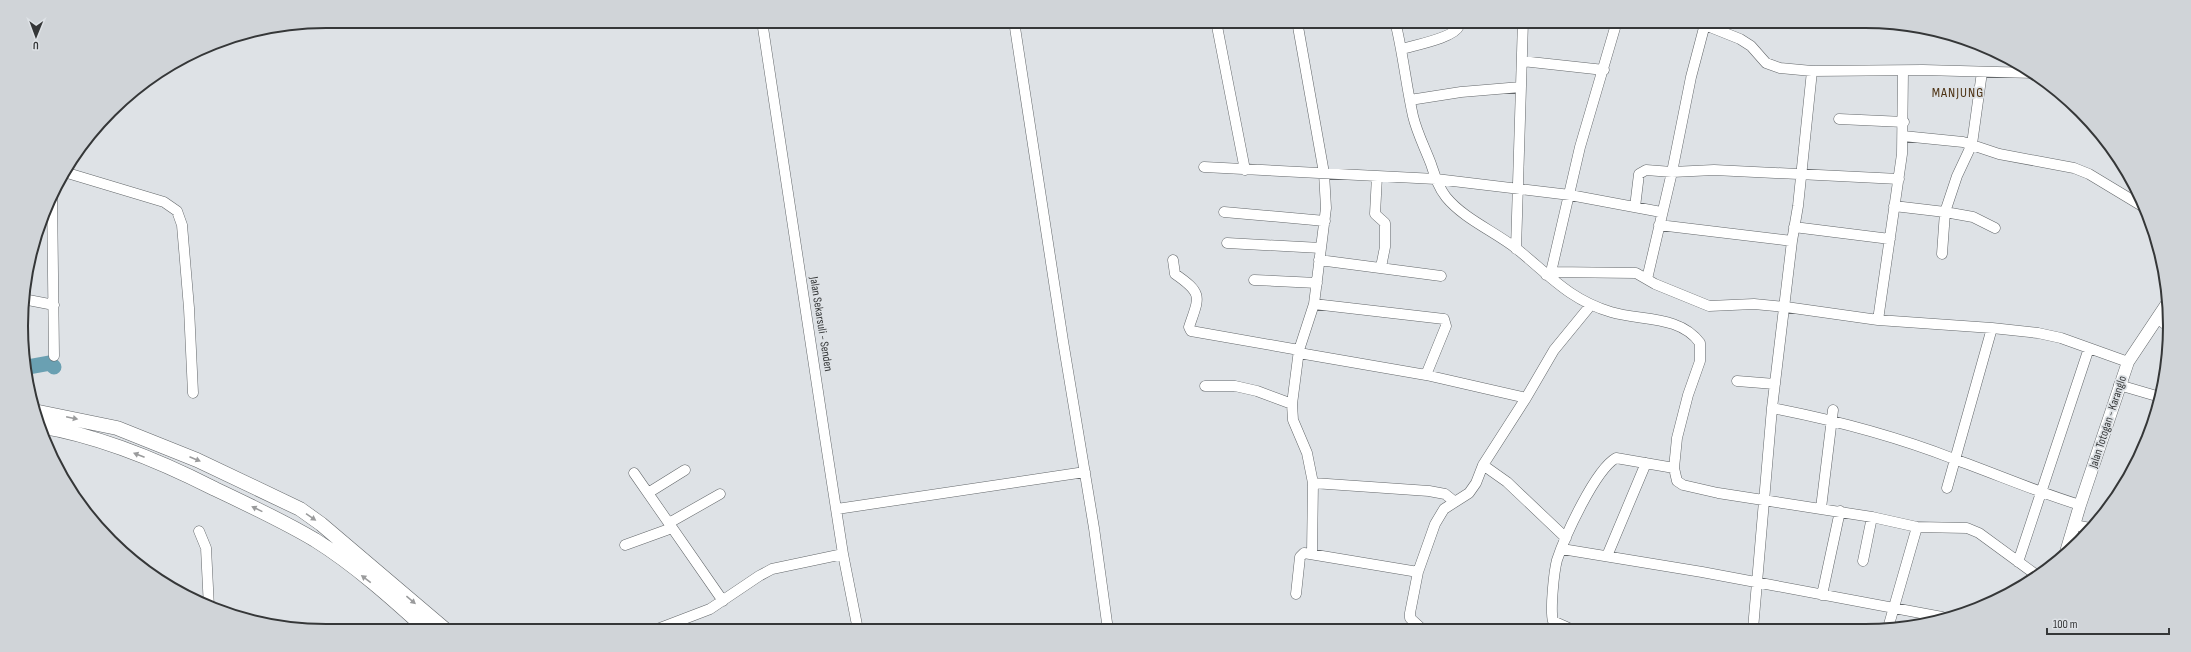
<svg xmlns="http://www.w3.org/2000/svg" width="2191" height="652" viewBox="0 0 2191 652" font-family="'Sofia Sans Condensed',sans-serif">
	<style>
		.lines { fill: none; stroke-linecap: round; stroke-linejoin: round }
		.river { stroke: #6aa0b2; stroke-width: 15 }
		.minor-casing { stroke: #63676a; stroke-width: 11 }
		.major-casing { stroke: #63676a; stroke-width: 13 }
		.highway-casing { stroke: #63676a; stroke-width: 15 }
		.minor { stroke: #fff; stroke-width: 10 }
		.major { stroke: #fff; stroke-width: 12 }
		.highway { stroke: #fff; stroke-width: 14 }
		.oneway { fill: #9a9b9c }
		.labels { text-anchor: middle; dominant-baseline: central; stroke-width: 3.5; stroke-linejoin: round; paint-order: stroke }
		.street-label { font-size: 12px; fill: #353738; stroke: #dee2e6 }
		.quarter-label { font-size: 14px; letter-spacing: 1px; fill: #4c3112; stroke: #dee2e6 }
		.rim { fill: none; stroke: #353738; stroke-width: 2 }
	</style>
	<rect width="100%" height="100%" fill="#dee2e6"/>
	<g class="lines">
		<!-- river -->
		<path class="river" d="M28,367L50,363L54,367"/>
		<!-- minor casing -->
		<g class="minor-casing">
			<path id="minor" d="M762,21L825,438L843,554L858,630
				M1014,21L1063,341L1094,528L1108,630
				M1216,21L1245,170
				M1297,21L1324,173L1326,208L1314,304L1299,350L1292,404L1293,420L1307,453L1313,483L1312,553
				M1395,21C1403,53 1406,85 1413,116C1417,133 1425,148 1431,164C1435,176 1438,187 1446,197C1464,219 1494,231 1517,249C1549,275 1570,300 1611,312C1640,321 1680,315 1700,343V361L1688,395L1677,438L1674,468L1677,481L1683,485L1718,493L1872,517L1917,527L1967,528L1979,533L2035,574
				M1695,21L1740,39L1751,46L1766,63L1780,68L1812,71L1923,70L2036,73
				M1402,49C1415,45 1454,38 1459,26
				M1522,61L1604,70
				M1410,100L1461,92L1521,87
				M1839,119L1904,122
				M1903,136L1963,142L1999,154L2074,168L2089,174L2147,209
				M1204,167L1436,179L1570,195L1661,212
				M64,172L164,202L177,211L182,225L189,308L193,393
				M1377,176L1375,214L1385,223V247L1381,267
				M52,193L54,356
				M1894,206L1945,212L1957,176L1972,144L1982,72
				M1635,207L1639,174L1646,170L1672,172L1714,170L1899,179
				M1224,212L1325,221
				M1659,225L1792,241
				M1794,227L1890,239
				M1227,243L1321,248
				M1516,249L1523,21
				M1942,254L1945,212L1973,217L1995,228
				M1173,260L1175,274C1204,294 1199,297 1189,327L1191,331L1299,350
				M1319,260L1441,276
				M1551,272L1580,147L1617,21
				M1546,275L1551,272L1636,273L1655,284L1709,306L1754,304L1786,307L1878,320L1992,328L2038,333L2061,338L2128,362
				M1647,279L1672,172L1691,77L1705,24
				M1254,280L1317,283
				M23,299L54,305
				M1314,304L1444,319L1446,326L1426,375
				M2157,318L2170,328
				M1878,320L1902,154L1903,71
				M1299,353L1426,375L1526,398
				M1737,381L1775,384
				M2119,385L2160,397
				M1205,386H1235L1257,391L1292,404
				M1772,408C1834,420 1895,436 1954,459C1996,474 2037,492 2080,505
				M1483,465L1507,482L1566,538
				M634,473L723,601
				M1313,483L1429,491L1445,494L1455,502
				M1947,488L1992,328
				M648,493L685,470
				M1821,508L1833,410
				M837,509L1085,472
				M669,523L720,494
				M2074,525L2090,528
				M199,531L206,548L209,608
				M625,545L672,528
				M1562,549L1702,572L1942,617
				M1607,556L1646,463
				M1863,561L1872,517
				M2018,562L2089,348
				M1296,594L1300,557L1304,553L1418,572
				M1822,595L1840,511
				M1888,628L1917,527
				M1422,629L1410,618V613L1418,572L1435,524L1444,509L1469,493L1476,483L1483,465L1526,398L1554,350L1590,306
				M1571,629L1553,621C1550,610 1554,571 1557,560C1565,536 1595,470 1616,458L1674,468
				M1753,629L1772,408L1792,241L1798,206L1812,71
				M655,630L710,609L759,576L772,569L843,554"/>
		</g>
		<!-- major casing -->
		<g class="major-casing">
			<path id="major" d="M2066,552L2080,505L2128,362L2168,302"/>
		</g>
		<!-- highway casing -->
		<g class="highway-casing">
			<path id="highway" d="M34,411L117,428L197,460L300,509L321,524L447,631
				M39,426C101,436 160,461 215,489C249,505 283,521 315,540C355,565 393,599 428,631"/>
		</g>
		<!-- minor -->
		<use href="#minor" class="minor"/>
		<!-- major -->
		<use href="#major" class="major"/>
		<!-- highway -->
		<use href="#highway" class="highway"/>
	</g>
	<!-- one-way arrows -->
	<defs><path id="oneway-solid" d="M-6-.8H1V-3.2L6.5 0L1 3.2V.8H-6Z"/></defs>
	<g class="oneway">
		<use href="#oneway-solid" transform="translate(72 418) rotate(12)"/>
		<use href="#oneway-solid" transform="translate(139 455) rotate(-159)"/>
		<use href="#oneway-solid" transform="translate(195 459) rotate(23)"/>
		<use href="#oneway-solid" transform="translate(257 509) rotate(-154)"/>
		<use href="#oneway-solid" transform="translate(311 517) rotate(34)"/>
		<use href="#oneway-solid" transform="translate(366 579) rotate(-143)"/>
		<use href="#oneway-solid" transform="translate(411 600) rotate(40)"/>
	</g>
	<g class="labels">
		<!-- street labels -->
		<g class="street-label">
			<text transform="translate(821 324) rotate(81)">Jalan Sekarsuli - Senden</text>
			<text transform="translate(2108 422) rotate(-72)">Jalan Totogan - Karanglo</text>
		</g>
		<!-- quarter labels -->
		<g class="quarter-label">
			<text x="1958" y="92">MANJUNG</text>
		</g>
	</g>
	<!-- crop -->
	<path d="M0 0H2191V652H0ZM326 28H1865A298 298 0 0 1 2163 326V326A298 298 0 0 1 1865 624H326A298 298 0 0 1 28 326V326A298 298 0 0 1 326 28Z" fill="#d0d4d8" fill-rule="evenodd"/>
	<path class="rim" d="M326 28H1865A298 298 0 0 1 2163 326V326A298 298 0 0 1 1865 624H326A298 298 0 0 1 28 326V326A298 298 0 0 1 326 28Z"/>
	<!-- north arrow -->
	<g transform="translate(36 36) rotate(181)" stroke="#dee2e6" stroke-width="3" paint-order="stroke">
	<path d="M0-3L7 15L0 10L-7 15Z" fill="#353738"/>
	<text y="-6" font-size="11" font-weight="bold" text-anchor="middle" fill="#353738">U</text>
	</g>
	<!-- scale -->
	<path d="M2047 628v6h122v-6" fill="none" stroke="#353738" stroke-width="2"/>
	<text x="2053" y="628" font-size="12" fill="#353738" stroke="#dee2e6" stroke-width="3" paint-order="stroke">100 m</text>
</svg>
